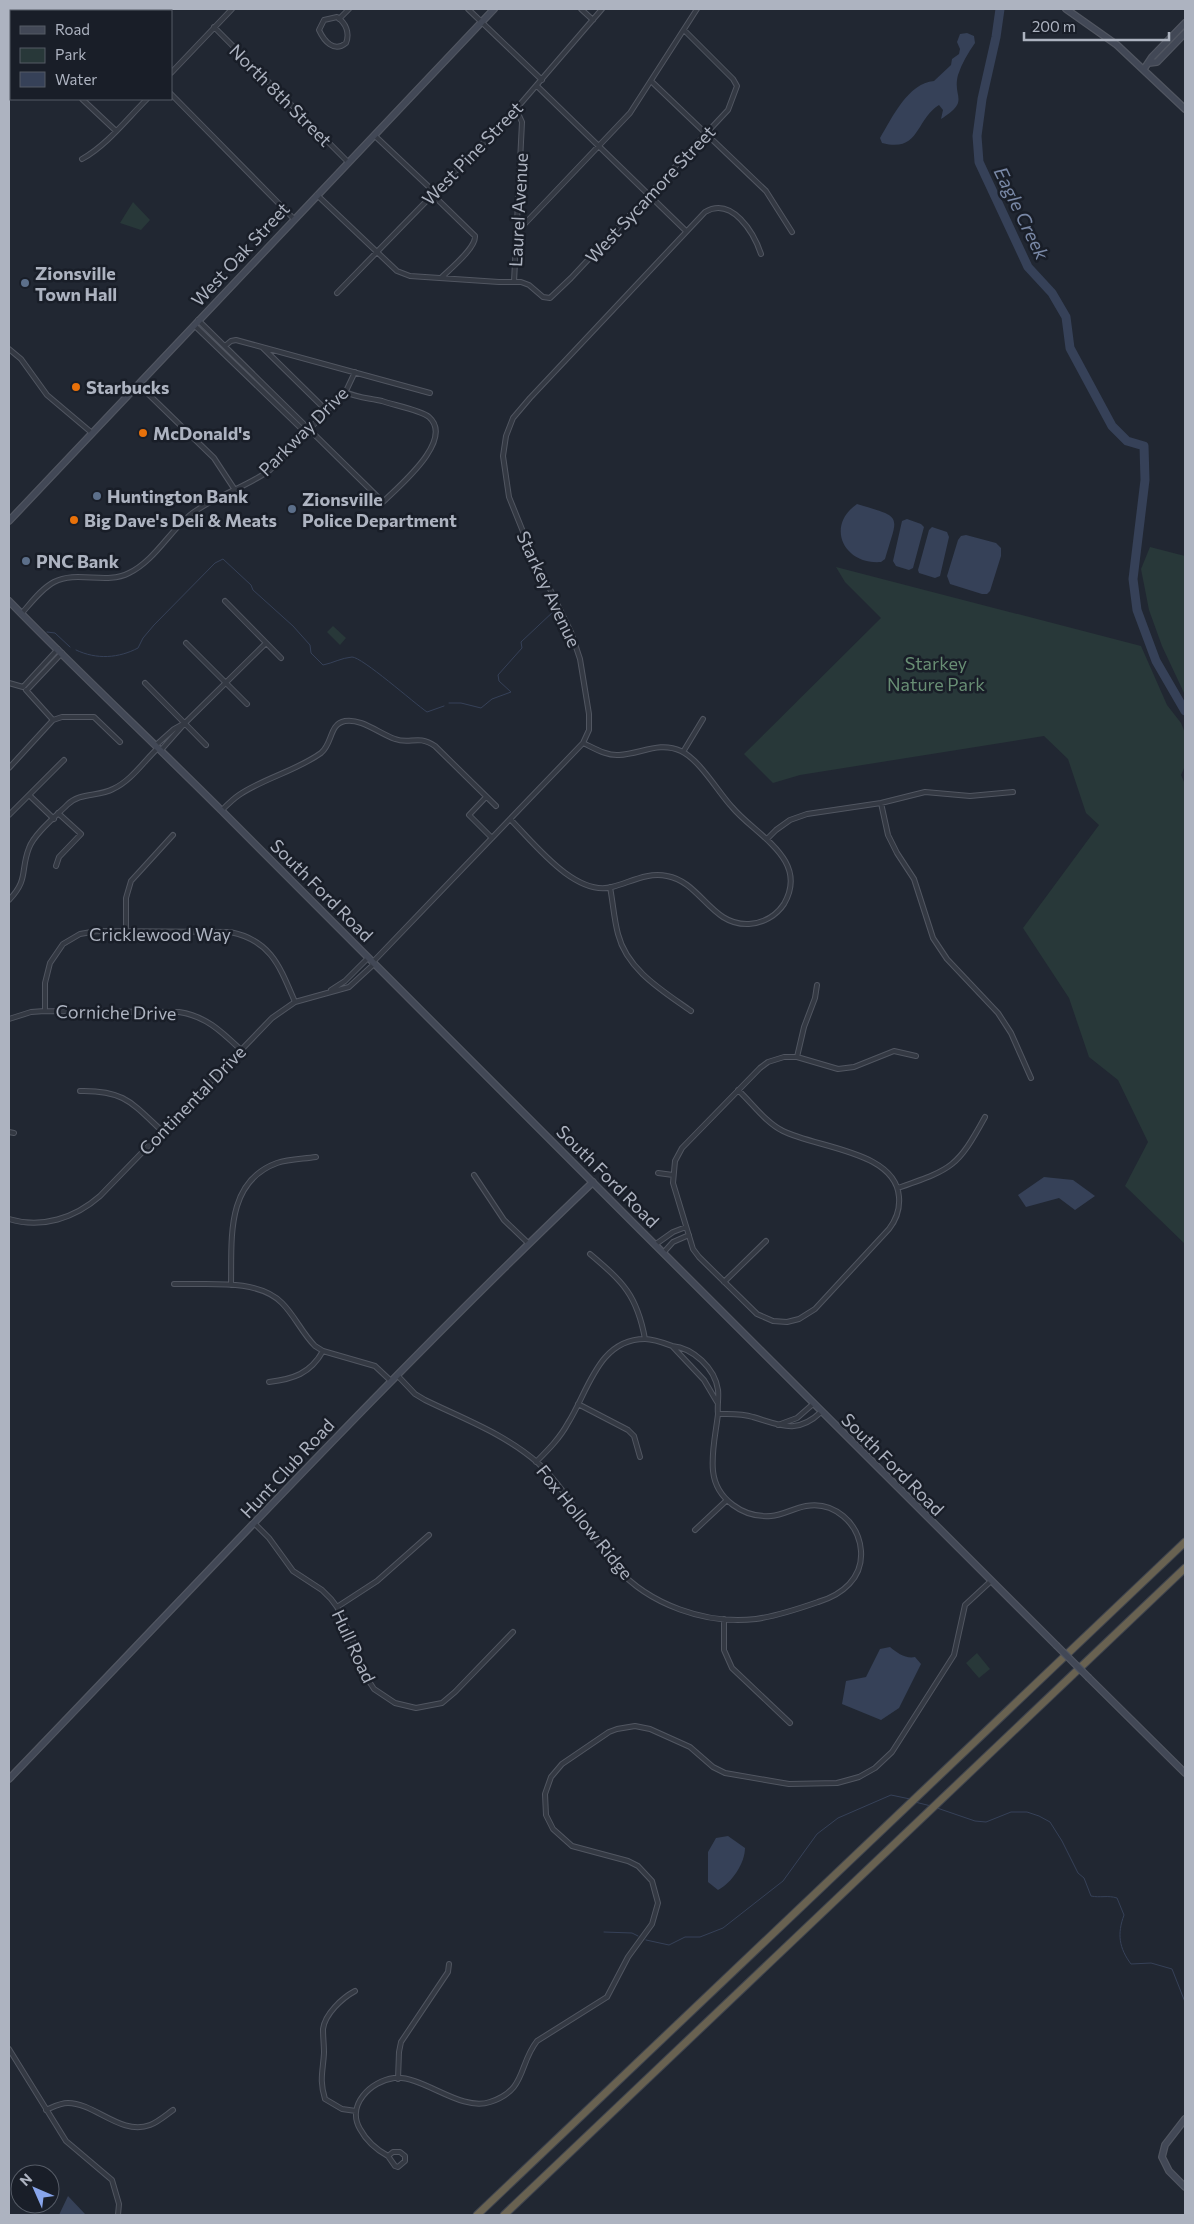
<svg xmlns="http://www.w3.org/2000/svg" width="1194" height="2224" viewBox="0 0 1194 2224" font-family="Commissioner,sans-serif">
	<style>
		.green { fill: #283839 }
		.water { fill: #364158 }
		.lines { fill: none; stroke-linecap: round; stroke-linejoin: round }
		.stream { stroke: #364158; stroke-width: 1 }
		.river { stroke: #364158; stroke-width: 9 }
		.street-casing { stroke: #515661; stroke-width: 6 }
		.secondary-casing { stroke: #515661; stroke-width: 8 }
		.highway-casing { stroke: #3e434e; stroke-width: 9 }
		.street { stroke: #343943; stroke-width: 4 }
		.secondary { stroke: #424856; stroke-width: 5.5 }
		.highway { stroke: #696251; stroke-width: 7 }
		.secondary-bridge-casing { stroke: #515661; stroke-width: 8; stroke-linecap: butt }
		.secondary-bridge { stroke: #424856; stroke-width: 5.5 }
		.service-dot { fill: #5c6f8a; stroke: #191e28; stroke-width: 2 }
		.food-dot { fill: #e8710a; stroke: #191e28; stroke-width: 2 }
		.labels { text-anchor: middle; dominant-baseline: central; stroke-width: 5; stroke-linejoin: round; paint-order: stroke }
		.street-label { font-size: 18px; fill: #adb3c0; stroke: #191e28 }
		.poi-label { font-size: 18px; font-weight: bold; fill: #adb3c0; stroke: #191e28; text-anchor: start }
		.park-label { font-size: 18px; fill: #688e74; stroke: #191e28 }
		.water-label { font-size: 19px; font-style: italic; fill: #7988a6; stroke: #191e28 }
	</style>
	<rect width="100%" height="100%" fill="#212732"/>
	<!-- green -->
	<path class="green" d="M43,9H169L170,11H46Z
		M133,202L150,220L141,230L120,223Z
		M1150,547L1185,556V695L1162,646L1149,610L1141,569Z
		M836,567L1141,646L1167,705L1181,723L1185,733V766L1181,775L1185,784V1244L1125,1186L1148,1142L1118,1080L1089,1057L1069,998L1023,928L1099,825L1086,813L1068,759L1044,736L800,775L773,783L744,754L881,618L845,582Z
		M333,626L346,638L340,645L327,632Z
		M977,1653L990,1669L979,1678L966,1663Z"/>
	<!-- water -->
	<path class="water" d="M967,33L974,36L975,43C968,53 962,63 958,75C952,98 971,100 941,119L943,110L939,105C915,120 920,153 882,143L880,138C892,118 908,83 934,81L951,65L952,59L959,54L960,49L957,42L960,34Z
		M857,504C904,518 898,514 885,559L881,562C844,565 825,526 857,504Z
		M907,519L921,524L924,527L913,568L909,570L896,566L893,561L902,521Z
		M932,527L947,532L949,537L940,576L935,578L919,573L918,570L929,530Z
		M966,535L996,543L1001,548V556L990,591L987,594H982L950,584L947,576L958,540L961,536Z
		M1044,1177L1073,1180L1095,1196L1075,1210L1059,1198L1026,1207L1018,1195Z
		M890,1647C897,1653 906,1659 915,1657L921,1664L899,1708L881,1720L842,1704L846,1681L866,1677L880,1649Z
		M728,1836L745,1848C745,1863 732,1883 718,1890L708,1882V1852L716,1838Z
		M68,2196L85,2214L86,2215H59Z"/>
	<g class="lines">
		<!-- stream -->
		<path class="stream" d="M47,632L55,633L70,647
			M76,650C97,660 119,658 138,648L143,638L154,625L215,563L223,559L251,585L253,590L293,626L310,645L311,653L323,665C333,663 341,658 352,657C362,657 414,703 427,712L444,706
			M449,703H461L481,708L492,699L511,692L499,681L498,675L522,648L521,642L555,610
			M915,1802L931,1806
			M937,1808L975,1821L986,1822L1011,1812H1027L1039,1816L1050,1822L1062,1841L1078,1873L1084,1878L1091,1896C1100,1898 1108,1895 1117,1898L1124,1915C1117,1934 1119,1948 1131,1964L1151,1963L1172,1969L1185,2002
			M604,1932L632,1933L638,1936
			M646,1940L669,1945L685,1937H700L723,1928L783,1881L817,1834L838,1818L891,1795L910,1799"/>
		<!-- river -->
		<path class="river" d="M1000,9L996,37L982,99L977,136L979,162L1028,267L1052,293L1066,317L1070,348L1112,426L1127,441L1144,446L1145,480L1133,579L1137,610L1156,661L1185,711"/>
		<!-- street casing -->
		<g class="street-casing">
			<path id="street" d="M468,9L542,80
				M581,9L593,20
				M337,17C346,23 350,33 346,43C334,53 324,41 319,30L324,20Z
				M339,19L349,9
				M214,27L348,162
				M171,73L232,9
				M9,79L11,77
				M651,81L766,191L792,232
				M537,86L686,231
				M171,94L294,219
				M82,99L116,131
				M374,135L429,187L434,196L475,236C476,248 450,269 441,278
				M82,159C107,145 126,120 147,99
				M317,195L397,271L410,276L499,282H521L529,285L543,297L550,298L571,278L728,110L737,86L733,79L684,30
				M516,233L630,113L697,9
				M514,282L522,122L516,109
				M337,293L516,109L602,9
				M198,320L383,502C399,486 455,440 429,417C421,410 393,405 382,401C369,398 358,398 345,392
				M194,325L306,433
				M225,346L231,341L236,340L430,393
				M263,348L327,411
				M9,349L21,359L47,395L92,433
				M138,384L214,458L235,490
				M225,601L281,658
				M21,614C31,603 41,589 54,582C77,570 106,585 129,573C154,561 169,532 190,515C214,496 245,488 270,470L346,391L355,372
				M186,643L247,704
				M9,683L23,687
				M145,683L206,745
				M23,687L58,649
				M26,690L53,720
				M27,690L62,653
				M53,720L62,717H94L120,742
				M156,745L174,729L183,724
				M161,750L185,723L266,643
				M683,752L703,719
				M9,768L53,720
				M29,795L54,819
				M486,797L469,815L492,838
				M881,803L888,835L897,853L914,879L933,938L947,959L998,1013L1011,1033L1031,1078
				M222,810C227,805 233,799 239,795C264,778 296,771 321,753C333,743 329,724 345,721C361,718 380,734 395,739C411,745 417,734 435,746L496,806
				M9,815L64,760
				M510,819C534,843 575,897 612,887C631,882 647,872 667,876C701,882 711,926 749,924C763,923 776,916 784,904C810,859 755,835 732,807C718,792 700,760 681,751C659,741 641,754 619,755C606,756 594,748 583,743
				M767,839L776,830L790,820L807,814L881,803L925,792L970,796L1013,792
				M56,866L59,857L81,834L58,813
				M610,887C613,903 614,919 618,934C627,970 663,991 691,1011
				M9,900C29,879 20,871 29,848C34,834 56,816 67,805C80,792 98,797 113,789C131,781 144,761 158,748
				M126,931V898L131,881L173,835
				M372,963L583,743L589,730V714L580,659L571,632L528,544L509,497L503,456L506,436L513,418L530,398L705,212C732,196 754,233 761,254
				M331,990L345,981L368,958
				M45,1011V983L50,963L63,944L80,934L97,931L230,932C271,940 280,967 295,1002
				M9,1019L31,1012L45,1011L179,1012C206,1016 222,1032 241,1050
				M797,1057L804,1027L815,998L817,985
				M738,1090C752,1103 766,1123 783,1131C817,1148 896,1151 899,1197C900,1209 896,1220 889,1229L815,1309L799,1319L787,1322L773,1321L757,1314L699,1257L693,1249L673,1183L675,1161L682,1148L760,1068L768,1062L784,1057H797L838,1069L854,1067L894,1051L916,1056
				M80,1091C124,1090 132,1103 162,1131
				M9,1132L14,1133
				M658,1173L673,1175
				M474,1175L504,1220L528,1243
				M898,1188C952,1169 957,1168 985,1117
				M9,1219C42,1229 75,1218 100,1196L272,1018L295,1002L349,987L374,964
				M656,1244L673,1232L686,1227
				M664,1252L673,1242L689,1235
				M590,1254C623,1282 637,1295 645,1339
				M724,1282L766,1241
				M174,1284C206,1285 258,1278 282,1303C295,1316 302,1333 315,1346L323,1351L375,1366L391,1381
				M231,1285C232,1240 225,1182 277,1163C289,1159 303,1159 316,1157
				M397,1375L415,1394L425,1400C464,1419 505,1434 538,1463C570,1493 588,1533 616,1567C649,1605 707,1625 756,1619C777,1616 798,1609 818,1602C842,1595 863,1578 861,1551C859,1523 834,1501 806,1506C794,1508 783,1515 771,1516C743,1518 716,1499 713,1471C711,1452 716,1432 718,1414
				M269,1382C293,1379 310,1374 323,1351
				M717,1402L704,1380L672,1346C693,1348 715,1368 718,1390C719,1398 717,1406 718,1414C729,1414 741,1413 753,1417C780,1425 797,1435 821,1412
				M578,1404L628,1430L634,1436L640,1457
				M778,1425L797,1418L813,1404
				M536,1462C548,1450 560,1438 568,1423C588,1392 598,1339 645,1339C654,1339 664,1343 672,1346
				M255,1524L269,1538L293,1571L322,1590L331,1599L337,1607L351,1636L365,1675L374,1689L395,1703L416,1708L442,1703L455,1692L513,1632
				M695,1530L727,1500
				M337,1607L377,1581L429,1535
				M724,1619V1650L732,1668L790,1723
				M355,1991C342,1998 325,2014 323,2029C323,2037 324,2045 324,2053C323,2071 319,2080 325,2099L342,2109L356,2111
				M9,2049L66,2141L112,2180L119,2204L118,2215
				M398,2079L399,2052L401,2042L448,1972L449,1964
				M46,2110C53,2107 60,2103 68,2103C95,2103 121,2136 150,2125C158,2122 166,2115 173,2110
				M388,2156L395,2166L398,2167L405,2161V2156L400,2152H393L388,2156C377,2150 366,2140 360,2129C346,2105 371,2081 394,2078C423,2075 460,2112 490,2102C527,2090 518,2065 537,2041L607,1997L628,1957L652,1924L658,1903L652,1881L638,1866L628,1861L572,1846L553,1829L546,1815L545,1794L551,1777L562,1764L609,1732L617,1729L635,1726L650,1729L690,1747L713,1767L725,1773L789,1784L837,1783L859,1777L875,1768L892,1752L954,1655L965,1605L991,1581"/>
		</g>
		<!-- secondary casing -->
		<g class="secondary-casing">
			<path id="secondary" d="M1066,9L1117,45L1185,109
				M1149,63L1157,62L1185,33
				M1144,69L1152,57L1185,23
				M9,521L494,9
				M9,601C78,672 151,740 221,810C500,1088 776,1368 1056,1645
				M1089,1678L1185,1773
				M9,1779C202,1579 391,1374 593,1182
				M1185,2119L1165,2145L1162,2157L1169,2171L1185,2187"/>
		</g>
		<!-- highway casing -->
		<g class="highway-casing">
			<path id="highway" d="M477,2215L1185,1542
				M504,2215L1185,1568"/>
		</g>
		<!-- street -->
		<use href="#street" class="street"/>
		<!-- secondary -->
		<use href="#secondary" class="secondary"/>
		<!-- highway -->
		<use href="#highway" class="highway"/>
		<!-- secondary-bridge casing -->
		<g class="secondary-bridge-casing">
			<path id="secondary-bridge" d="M1056,1645L1089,1678"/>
		</g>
		<!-- secondary-bridge -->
		<use href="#secondary-bridge" class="secondary-bridge"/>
	</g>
	<!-- markers -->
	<g class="service-dot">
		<circle cx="25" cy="283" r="5"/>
		<circle cx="97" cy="496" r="5"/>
		<circle cx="292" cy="509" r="5"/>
		<circle cx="26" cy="561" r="5"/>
	</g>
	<g class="food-dot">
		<circle cx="76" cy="387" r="5"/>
		<circle cx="143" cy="433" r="5"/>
		<circle cx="74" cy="520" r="5"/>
	</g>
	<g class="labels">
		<!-- street labels -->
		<g class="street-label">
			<text transform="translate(281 95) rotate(45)">North 8th Street</text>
			<text transform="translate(472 153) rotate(-46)">West Pine Street</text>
			<text transform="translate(650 194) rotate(-47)">West Sycamore Street</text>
			<text transform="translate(518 210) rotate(-87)">Laurel Avenue</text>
			<text transform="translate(240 254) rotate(-47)">West Oak Street</text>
			<text transform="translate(303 431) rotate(-45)">Parkway Drive</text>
			<text transform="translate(549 589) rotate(65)">Starkey Avenue</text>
			<text transform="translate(322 890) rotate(45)">South Ford Road</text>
			<text x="160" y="934">Cricklewood Way</text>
			<text transform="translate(116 1012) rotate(1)">Corniche Drive</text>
			<text transform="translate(192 1100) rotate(-46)">Continental Drive</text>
			<text transform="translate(608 1176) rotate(45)">South Ford Road</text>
			<text transform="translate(893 1464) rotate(45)">South Ford Road</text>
			<text transform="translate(287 1468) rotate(-47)">Hunt Club Road</text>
			<text transform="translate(585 1522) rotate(51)">Fox Hollow Ridge</text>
			<text transform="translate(354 1646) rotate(65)">Hull Road</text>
		</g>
		<!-- poi labels -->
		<g class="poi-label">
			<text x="35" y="273">Zionsville<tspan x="35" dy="21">Town Hall</tspan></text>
			<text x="86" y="387">Starbucks</text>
			<text x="153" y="433">McDonald's</text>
			<text x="107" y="496">Huntington Bank</text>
			<text x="302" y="499">Zionsville<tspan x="302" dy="21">Police Department</tspan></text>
			<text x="84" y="520">Big Dave's Deli &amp; Meats</text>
			<text x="36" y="561">PNC Bank</text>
		</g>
		<!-- park labels -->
		<g class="park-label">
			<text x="936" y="663">Starkey<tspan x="936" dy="21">Nature Park</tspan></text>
		</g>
		<!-- water labels -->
		<g class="water-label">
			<text transform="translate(1022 213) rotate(64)">Eagle Creek</text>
		</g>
	</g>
	<!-- border -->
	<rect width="1194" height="2224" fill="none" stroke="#adb3c0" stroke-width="20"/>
	<!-- legend -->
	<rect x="10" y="10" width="162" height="90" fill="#191e28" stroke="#545a65"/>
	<rect x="20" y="26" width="25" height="8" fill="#424856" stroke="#545a65"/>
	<text x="55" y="35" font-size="15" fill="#adb3c0">Road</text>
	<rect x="20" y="48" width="25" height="15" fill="#283839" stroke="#545a65"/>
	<text x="55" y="60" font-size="15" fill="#adb3c0">Park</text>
	<rect x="20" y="72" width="25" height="15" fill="#364158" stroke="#545a65"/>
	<text x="55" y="85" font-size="15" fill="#adb3c0">Water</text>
	<!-- north arrow -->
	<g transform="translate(35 2189) rotate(315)"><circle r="24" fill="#191e28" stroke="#545a65"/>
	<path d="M0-4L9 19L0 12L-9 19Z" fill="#88a5eb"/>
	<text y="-8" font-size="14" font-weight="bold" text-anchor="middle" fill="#adb3c0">N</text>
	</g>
	<!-- scale -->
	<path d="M1024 32v8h145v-8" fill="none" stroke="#adb3c0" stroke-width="2.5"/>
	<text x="1032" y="32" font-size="15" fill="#adb3c0" stroke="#191e28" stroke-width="4" paint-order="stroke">200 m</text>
</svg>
